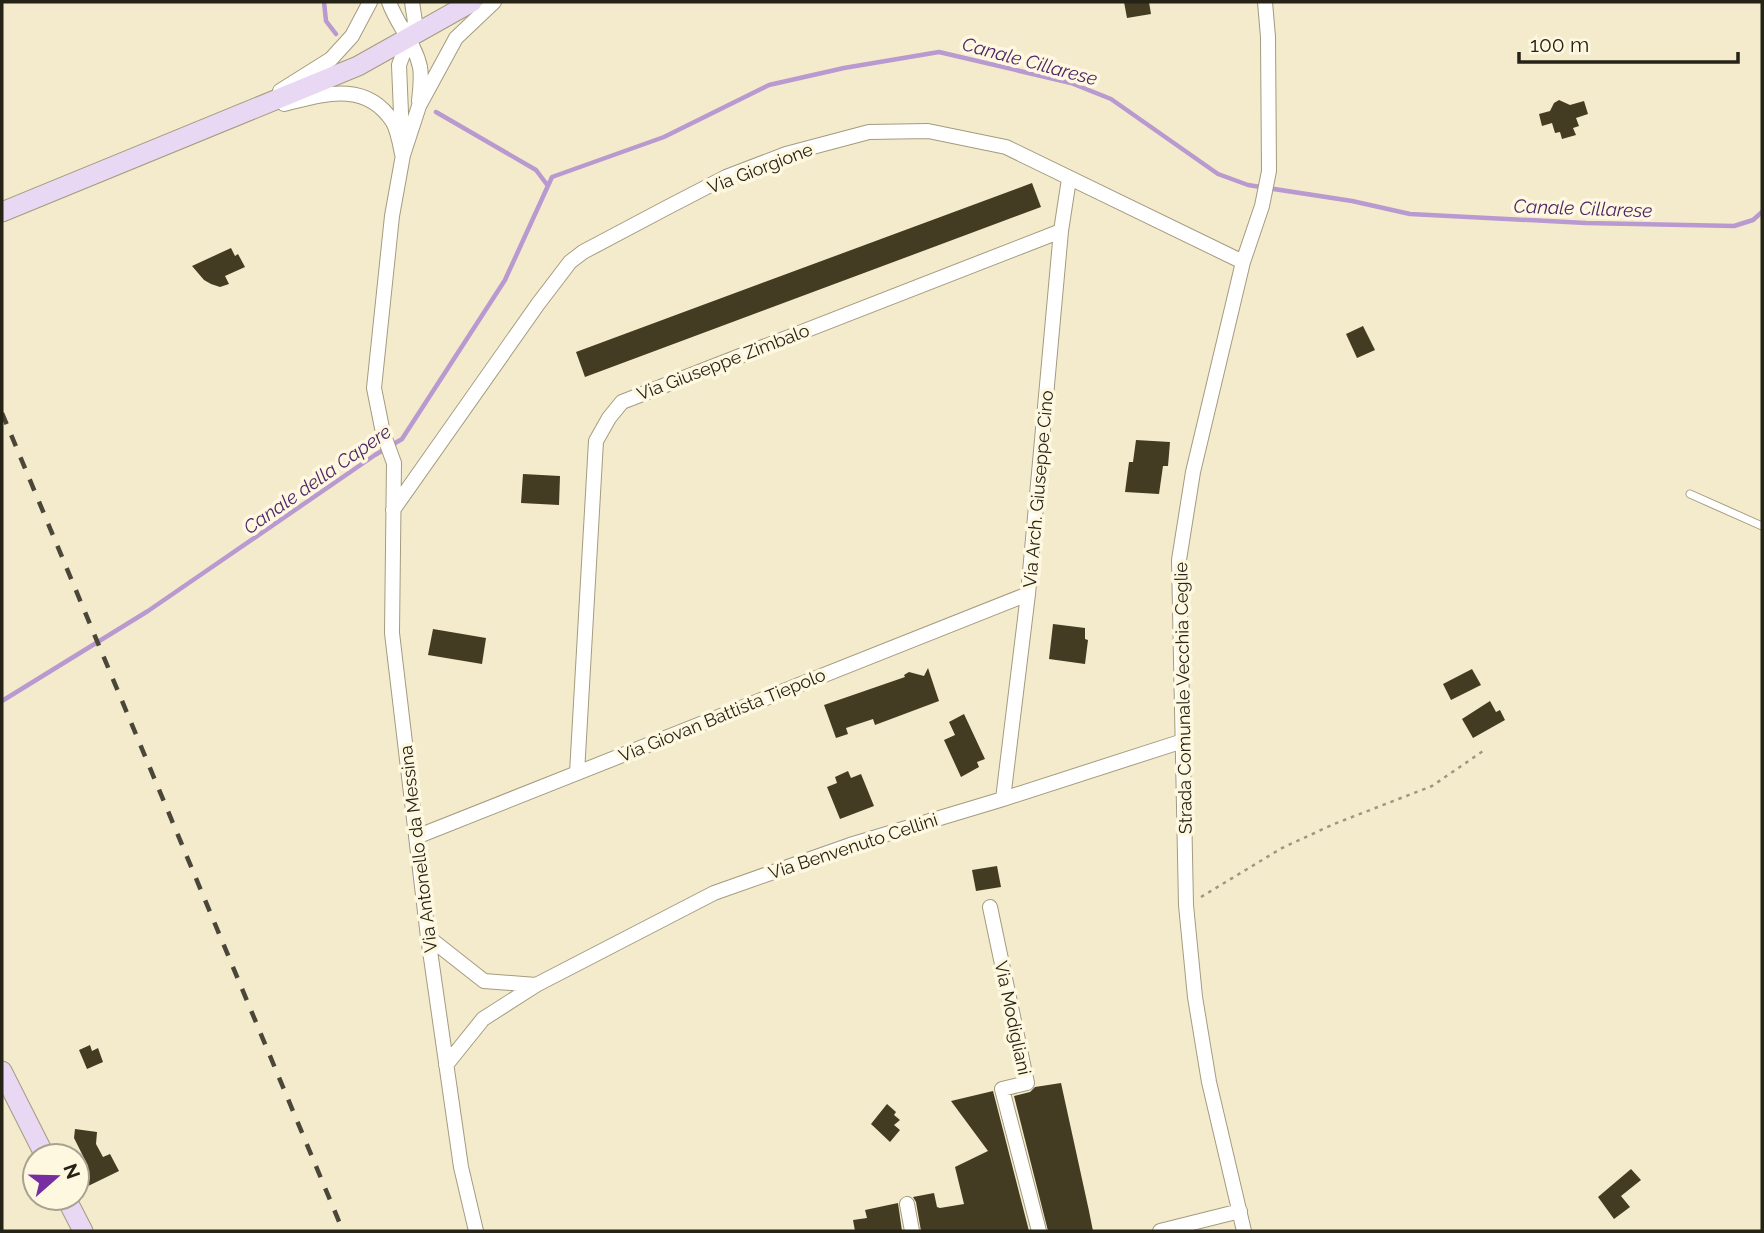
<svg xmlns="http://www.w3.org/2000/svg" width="1764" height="1233" viewBox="0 0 1764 1233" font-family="Raleway,sans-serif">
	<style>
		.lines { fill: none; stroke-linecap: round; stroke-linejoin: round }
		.stream { stroke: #b899d0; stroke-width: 4.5 }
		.building { fill: #433c22 }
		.service-casing { stroke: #a49b7f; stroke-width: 9 }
		.minor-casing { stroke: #a49b7f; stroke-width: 16 }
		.secondary-casing { stroke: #a49b7f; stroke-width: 21 }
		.path { stroke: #9d9780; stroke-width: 2.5; stroke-dasharray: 3.5 5; stroke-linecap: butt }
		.service { stroke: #fff; stroke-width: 7 }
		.minor { stroke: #fff; stroke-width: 14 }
		.secondary { stroke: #e8d8f3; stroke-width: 19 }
		.rail { stroke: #4b4738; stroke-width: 4.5; stroke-dasharray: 12 12; stroke-linecap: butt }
		.labels { text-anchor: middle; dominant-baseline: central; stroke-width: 7; stroke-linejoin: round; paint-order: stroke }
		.street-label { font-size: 18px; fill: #252216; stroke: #fff8e0 }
		.water-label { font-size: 19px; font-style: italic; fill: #4e2668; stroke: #fff8e0 }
	</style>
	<rect width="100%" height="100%" fill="#f4ebcc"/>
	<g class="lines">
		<!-- stream -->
		<path class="stream" d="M324,2L326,21L336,34
			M436,112L536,170L548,186
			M2,701L148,611L375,455L402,439L505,280L552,177L664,137L769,85L844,68L939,52L1071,83L1111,99L1218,174L1248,185L1352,201L1410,214L1586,223L1734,226L1753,220L1762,212"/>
	</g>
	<!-- building -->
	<path class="building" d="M1124,2H1149L1151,14L1127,18Z
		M1559,100L1570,105L1584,101L1588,114L1576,118L1579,126L1573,128L1576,135L1562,139L1560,132L1555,133L1552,123L1542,126L1539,114L1550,111L1554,103Z
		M1032,183L1041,207L585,377L576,352Z
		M231,248L235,256L238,254L245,267L225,276L229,284L220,287L211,284L204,280L192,266Z
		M1363,326L1375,350L1357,358L1346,334Z
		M1136,440L1170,442L1168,466H1163L1159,494L1125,492L1129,462H1133Z
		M523,474L560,476L559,505L521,503Z
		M1053,624L1085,628V639L1088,640L1085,664L1049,659Z
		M433,629L486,638L482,664L428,655Z
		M928,668L939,701L875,725L873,719L846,728L848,734L836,738L824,705L905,677L904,675L909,672L924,676Z
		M1472,669L1481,685L1451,700L1443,684Z
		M1490,701L1496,712L1500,710L1505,720L1473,738L1462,719Z
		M964,714L985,759L977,762L979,767L961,777L944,740L955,735L949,722Z
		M848,771L851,778L861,774L874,806L840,819L827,787L837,783L835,777Z
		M997,866L1001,887L976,891L972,870Z
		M90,1045L92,1051L98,1048L103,1062L87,1069L79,1050Z
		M1061,1083L1089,1211L1093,1231H1048L1014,1096L1030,1092L1035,1087Z
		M993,1091L1029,1231H921L916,1202L913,1197L934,1193L937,1207L940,1208L964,1204L955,1167L988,1151L951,1101Z
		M887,1104L896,1112L894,1115L900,1120L894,1125L900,1130L890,1142L871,1124Z
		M75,1129L97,1132L96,1144L103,1157L110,1154L119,1171L84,1188L77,1171L88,1166L74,1138Z
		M1631,1169L1641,1180L1621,1196L1630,1207L1614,1219L1598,1197Z
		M898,1203L902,1231H855L853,1220L867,1218L865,1210Z"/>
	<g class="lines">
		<!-- service casing -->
		<g class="service-casing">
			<path id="service" d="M1690,494L1762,526"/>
		</g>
		<!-- minor casing -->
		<g class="minor-casing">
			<path id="minor" d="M389,2C397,25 415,43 420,67C422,78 420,90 419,101
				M280,91L331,59L352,36L370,2
				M284,104C324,94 366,80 393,122C398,131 400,144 402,154
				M402,137L399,65L415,22L412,2
				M393,510L538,304L570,262L583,252L668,207L726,177L786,154L869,132L928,131L1006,147L1243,262
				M577,773L596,441L609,418L622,402L1061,231
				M1003,799L1028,594L1061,231L1069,179
				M416,837L1028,594
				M990,907L1027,1083L1002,1089L1039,1231
				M428,937L484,981L536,985
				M446,1065L483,1019L536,985L714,893L850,845L1003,799L1183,741
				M907,1204L912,1231
				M476,1231L461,1167L428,937L392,633L394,463L383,433L374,388L392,216L403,155L419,106L456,38L494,2
				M1160,1231L1240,1211
				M1244,1231L1209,1082L1195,997L1186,905L1179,560L1193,472L1243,262L1262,206L1269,171L1268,37L1265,2"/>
		</g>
		<!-- secondary casing -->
		<g class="secondary-casing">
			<path id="secondary" d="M2,212L358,66L472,2
				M2,1071L45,1156
				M66,1198L83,1231"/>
		</g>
		<!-- path -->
		<path class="path" d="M1201,897L1282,848L1334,824L1432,786L1486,749"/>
		<!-- service -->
		<use href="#service" class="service"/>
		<!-- minor -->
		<use href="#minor" class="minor"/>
		<!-- secondary -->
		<use href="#secondary" class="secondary"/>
		<!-- rail -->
		<path class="rail" d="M2,413L343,1231"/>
	</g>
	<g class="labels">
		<!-- street labels -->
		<g class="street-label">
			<text transform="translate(760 168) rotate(-21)">Via Giorgione</text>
			<text transform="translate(723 362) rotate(-21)">Via Giuseppe Zimbalo</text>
			<text transform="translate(1038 489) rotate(-85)">Via Arch. Giuseppe Cino</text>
			<text transform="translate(1183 698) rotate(-91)">Strada Comunale Vecchia Ceglie</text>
			<text transform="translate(722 715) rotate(-22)">Via Giovan Battista Tiepolo</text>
			<text transform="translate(853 846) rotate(-18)">Via Benvenuto Cellini</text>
			<text transform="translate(418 849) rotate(-97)">Via Antonello da Messina</text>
			<text transform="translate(1013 1018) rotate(78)">Via Modigliani</text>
		</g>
		<!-- water labels -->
		<g class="water-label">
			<text transform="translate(1030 61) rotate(15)">Canale Cillarese</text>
			<text transform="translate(1583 208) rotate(2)">Canale Cillarese</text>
			<text transform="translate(317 479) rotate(-35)">Canale della Capere</text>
		</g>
	</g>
	<!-- border -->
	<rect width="1764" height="1233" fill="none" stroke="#252216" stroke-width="7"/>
	<!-- north arrow -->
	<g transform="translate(56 1177) rotate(70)"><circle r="33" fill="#fff8e0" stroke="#a8a28f" stroke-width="2"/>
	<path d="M0-5L12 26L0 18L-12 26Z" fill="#762ea1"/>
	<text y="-10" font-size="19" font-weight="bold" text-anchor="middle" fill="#252216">N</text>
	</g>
	<!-- scale -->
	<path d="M1519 52v10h219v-10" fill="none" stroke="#252216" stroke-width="3.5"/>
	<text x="1530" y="52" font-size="21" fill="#252216" stroke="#fff8e0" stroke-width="5" paint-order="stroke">100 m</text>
</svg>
